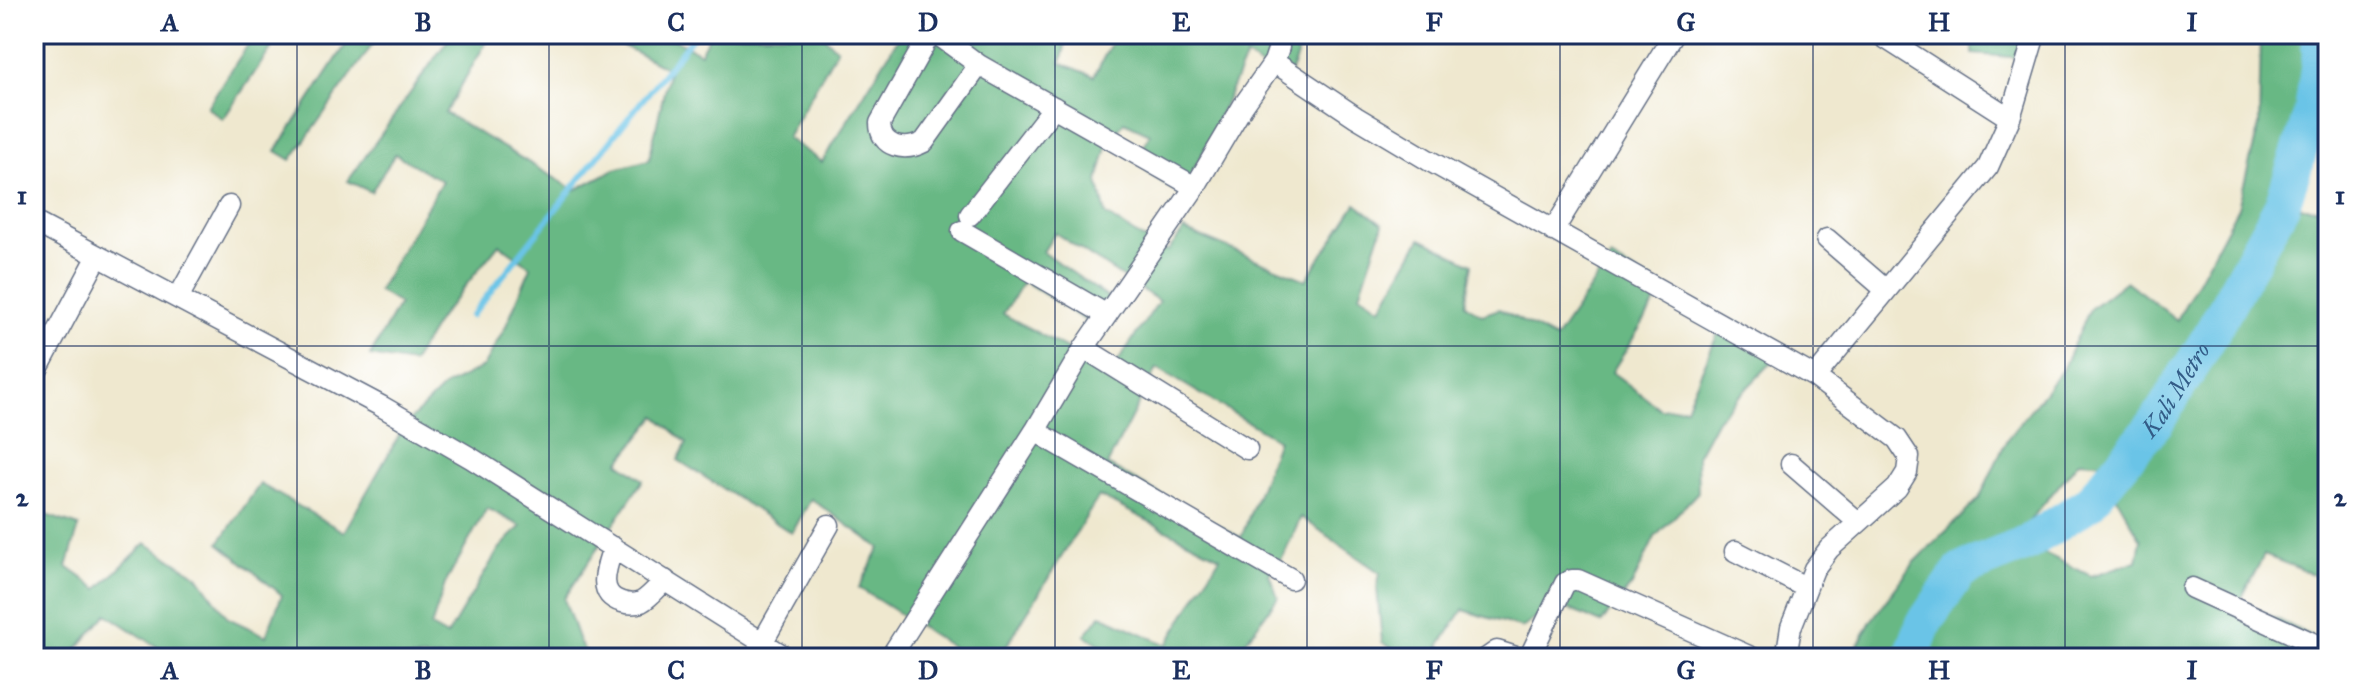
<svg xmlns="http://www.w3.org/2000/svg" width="2362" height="692" viewBox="0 0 2362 692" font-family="'IM FELL Great Primer',serif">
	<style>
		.forest { fill: #67b884; stroke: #417471; stroke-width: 2; fill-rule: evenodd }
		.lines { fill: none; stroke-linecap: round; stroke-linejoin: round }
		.stream { stroke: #6ac4e7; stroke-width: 6 }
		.river { stroke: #6ac4e7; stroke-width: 36 }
		.street-casing { stroke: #657086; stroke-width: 23 }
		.street { stroke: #fff; stroke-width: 20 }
		.grid { fill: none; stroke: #1b2f5e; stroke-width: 2; stroke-opacity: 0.55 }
		.labels { text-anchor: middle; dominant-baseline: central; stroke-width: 8; stroke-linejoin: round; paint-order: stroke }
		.water-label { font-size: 24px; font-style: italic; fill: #335c87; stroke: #fff }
		.neatline { fill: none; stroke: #1b2f5e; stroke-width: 3 }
		.grid-label { font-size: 26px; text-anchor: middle; font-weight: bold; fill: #1b2f5e }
	</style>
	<rect width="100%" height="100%" fill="#fff"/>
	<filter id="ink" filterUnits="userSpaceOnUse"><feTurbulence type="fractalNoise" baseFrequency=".0125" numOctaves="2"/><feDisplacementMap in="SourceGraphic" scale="16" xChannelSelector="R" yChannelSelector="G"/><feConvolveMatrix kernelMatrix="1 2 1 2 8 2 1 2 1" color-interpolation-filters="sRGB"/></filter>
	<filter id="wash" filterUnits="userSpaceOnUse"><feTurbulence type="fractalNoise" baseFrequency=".006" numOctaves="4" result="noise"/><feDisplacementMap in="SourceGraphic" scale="32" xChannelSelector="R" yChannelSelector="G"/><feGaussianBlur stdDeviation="1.8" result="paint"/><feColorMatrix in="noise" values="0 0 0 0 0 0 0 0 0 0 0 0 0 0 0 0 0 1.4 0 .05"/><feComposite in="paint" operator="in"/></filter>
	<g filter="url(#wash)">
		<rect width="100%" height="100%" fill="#efe8cf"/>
		<!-- forest -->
		<path class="forest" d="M255,34H281L223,119L207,107Z
			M353,34H380L291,160L276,151Z
			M452,34H491L445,113L575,190L615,169L649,160L669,69L600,34H664L700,53L710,34H821L837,49L787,138L822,162L901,34H1068L1061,63L1094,76L1116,34H1296L1297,56L1285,86L1246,56L1204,151L1180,194L1149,173L1141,152L1150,134L1124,122L1107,147L1098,181L1106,215L1135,234L1168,251L1184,230L1306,280L1356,204L1383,224L1360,294L1381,308L1421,238L1472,264L1465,304L1482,315L1499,309L1555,339L1611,258L1664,289L1612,372L1660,409L1686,407L1722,324L1781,353L1717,419L1697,456L1698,492L1655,537L1632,585L1601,623L1557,604L1522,628L1463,610L1439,646L1457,658H1407L1382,642L1377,588L1380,573L1301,517L1284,555L1269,574L1278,597L1244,644L1276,658H1122L1085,635L1101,615L1167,645L1220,557L1099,496L999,658H961L963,654L859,588L880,548L811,499L792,533L678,460L687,443L656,416L619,462L643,480L564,599L579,641L589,658H166L168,654L107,614L69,658H34V522L46,515L79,526L67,567L98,589L146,543L198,576L228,618L266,636L282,595L219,543L260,484L344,532L405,425L445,386L483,367L506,326L531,267L499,244L441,316L412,363L370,356L399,304L378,291L442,181L395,154L371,192L348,181ZM1055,233L1159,301L1110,373L1003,314L1024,281L1104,333L1120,306L1043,252ZM1157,368L1278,440L1241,538L1107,465ZM487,508L521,526L499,549L447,636L431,627L445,584Z
			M1973,34H2021L2023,58L1973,54Z
			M2261,34H2328V59L2320,53L2312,112L2283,205L2328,209V580L2264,555L2240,601L2322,641L2319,658H1911L1923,623L1905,646V658H1851L1871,621L1915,562L1979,499L2007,439L2062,370L2090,309L2126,281L2177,320L2238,207L2259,126ZM2079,461L2120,464L2107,480L2141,540L2137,561L2091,576L2026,544L2004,552Z"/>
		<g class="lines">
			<!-- stream -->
			<path class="stream" d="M471,316L695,34"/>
			<!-- river -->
			<path class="river" id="s1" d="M1911,658L1924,623L1961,570L2026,544L2089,503L2157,421L2210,336L2282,205L2312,112L2320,53L2318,34"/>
		</g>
	</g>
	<g filter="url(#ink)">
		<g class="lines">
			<!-- street casing -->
			<g class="street-casing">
				<path id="street" d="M930,34L880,123C880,148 905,152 924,142L979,65L1195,187
					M937,34L979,65
					M1879,34L2010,118
					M1274,62L1356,117L1428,160L1815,377L1897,439L1909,457L1907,472L1897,488L1829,549L1814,569L1791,627L1786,658
					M970,215L1054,107
					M34,222L381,406L471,458L787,658
					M962,231L1107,315
					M1553,231L1674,34
					M1827,239L1886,290
					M178,298L229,206
					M1084,348L1247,449
					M34,376L98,256
					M1815,377L1988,167L2010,118L2035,34
					M1035,431L1291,579
					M1791,464L1858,522
					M613,547C607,566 595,594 622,602C628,604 636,604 641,602C649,598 658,587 665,580
					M1735,551L1805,587
					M2192,588L2328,650
					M762,643L829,525
					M890,658L1035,431L1084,348L1195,187L1243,106L1274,62L1279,47L1277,34
					M1487,658L1497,651L1519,658
					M1529,658L1565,583L1572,580H1578L1753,658"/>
			</g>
			<!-- street -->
			<use href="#street" class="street"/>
		</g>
	</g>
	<!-- grid -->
	<path class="grid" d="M297,34V658M549,34V658M802,34V658M1055,34V658M1307,34V658M1560,34V658M1813,34V658M2065,34V658M34,346H2328"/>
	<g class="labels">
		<!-- water labels -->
		<g class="water-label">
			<text stroke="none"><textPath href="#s1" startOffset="390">Kali Metro</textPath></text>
		</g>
	</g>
	<!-- margin -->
	<rect width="2362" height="692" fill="none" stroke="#fff" stroke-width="88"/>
	<rect x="44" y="44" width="2274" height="604" class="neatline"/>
	<g class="grid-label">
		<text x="170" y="31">A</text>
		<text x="423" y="31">B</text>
		<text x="676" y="31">C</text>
		<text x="928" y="31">D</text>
		<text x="1181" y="31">E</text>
		<text x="1434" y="31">F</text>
		<text x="1686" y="31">G</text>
		<text x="1939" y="31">H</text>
		<text x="2192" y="31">I</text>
		<text x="22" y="204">1</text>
		<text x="2340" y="204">1</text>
		<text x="22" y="506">2</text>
		<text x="2340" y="506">2</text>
		<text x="170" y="679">A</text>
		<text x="423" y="679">B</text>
		<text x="676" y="679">C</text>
		<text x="928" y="679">D</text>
		<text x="1181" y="679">E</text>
		<text x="1434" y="679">F</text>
		<text x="1686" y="679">G</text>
		<text x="1939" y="679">H</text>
		<text x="2192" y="679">I</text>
	</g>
</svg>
